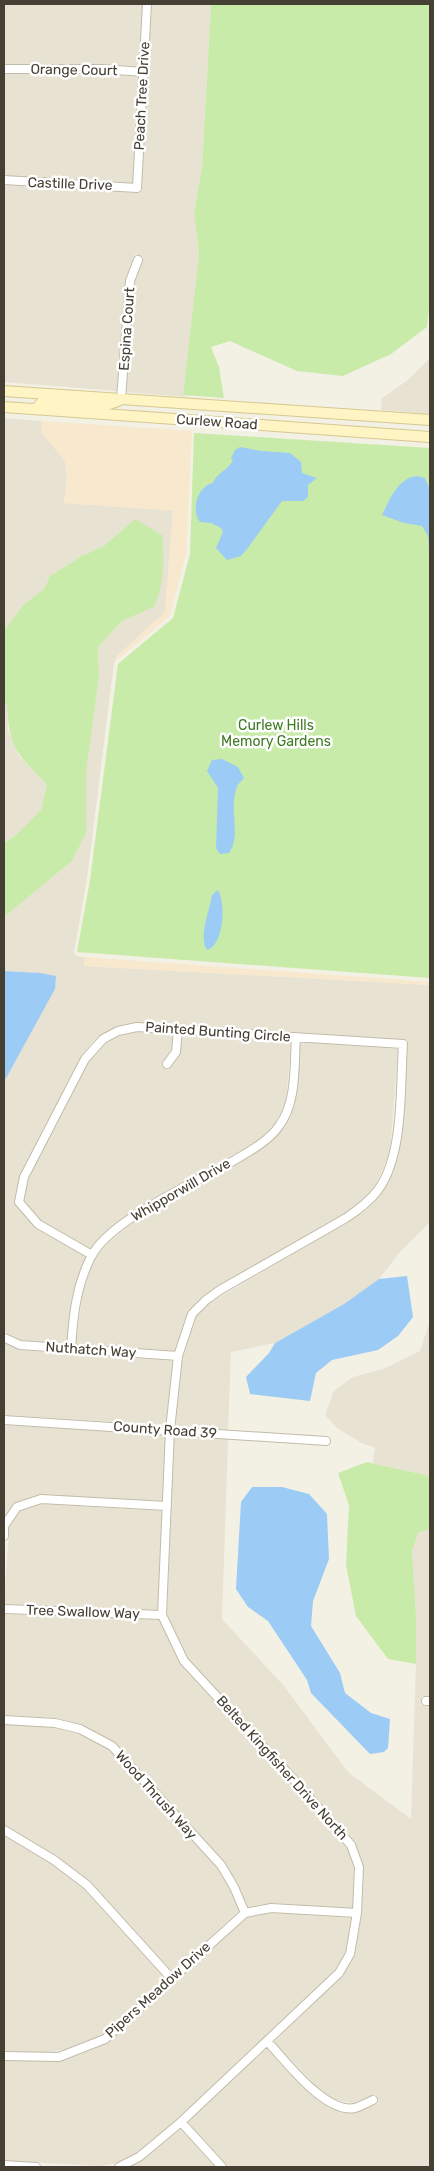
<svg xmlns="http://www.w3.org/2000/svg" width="434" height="2171" viewBox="0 0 434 2171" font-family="Rubik,sans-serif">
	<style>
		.residential { fill: #e8e2d2 }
		.commercial { fill: #f7e8ce }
		.green { fill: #c9ebaa }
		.water { fill: #9ccbf5 }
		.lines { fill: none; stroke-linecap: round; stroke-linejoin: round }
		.minor-casing { stroke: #c2bba9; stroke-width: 10 }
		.secondary-casing { stroke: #d6c891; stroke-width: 12 }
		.minor { stroke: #fff; stroke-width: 8 }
		.secondary { stroke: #fff4c3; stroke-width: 10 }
		.labels { text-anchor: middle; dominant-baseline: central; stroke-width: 5; stroke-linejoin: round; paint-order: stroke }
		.street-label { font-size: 14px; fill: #464034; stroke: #fff }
		.park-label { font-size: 14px; fill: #3f7b23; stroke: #fff }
	</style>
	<rect width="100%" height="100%" fill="#f3f0e4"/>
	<!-- residential -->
	<path class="residential" d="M4,4H143L140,67L103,64H4Z
		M152,4H211L202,166L194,213L199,254L183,395L188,397L126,392L134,282L143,257L135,254L126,280L117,391L4,382V185L140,193Z
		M4,74H102L140,77L133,183L74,179H30L4,175Z
		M430,358V414L381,410L382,398L408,380Z
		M4,418L41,421L42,433L65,461L67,477L64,503L173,510L165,612L117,656L114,663L87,879L74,952L77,956L85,957L84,966L430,985V1222L400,1252L379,1279L344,1304L275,1343L231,1352L228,1430L175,1426L182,1357L189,1332L195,1317L208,1304L348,1222L366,1210L382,1192L395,1167L399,1154L407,1040L137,1022L118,1026L101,1035L93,1041L81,1057L20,1175L15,1201L16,1206L36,1228L86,1257L71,1301L67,1344L21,1340L4,1331V1082L55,989L40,973L4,971V917L72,861L99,677L98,647L122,621L154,607L135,519L105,545L80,557L50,576L44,589L23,605L4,631Z
		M4,702L7,705L8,730L19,756L47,785L41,810L16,835L4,843Z
		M137,1032L173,1034L172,1050L161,1064L168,1070L179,1055L182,1034L291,1042L286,1102L276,1122L257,1141L128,1215L104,1234L91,1249L40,1220L24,1201L28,1179L88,1062L105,1044L120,1036Z
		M300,1042L398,1049L390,1152L375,1187L360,1203L344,1214L203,1296L188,1312L175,1351L76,1344L83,1289L95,1258L109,1242L132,1223L262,1149L284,1128L294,1105L296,1091Z
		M430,1320V1476L373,1463L375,1448L362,1443L338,1429L325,1415L334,1391L353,1377L383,1369L420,1351Z
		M4,1342L20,1350L173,1361L166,1425L4,1415Z
		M4,1425L166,1435L163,1501L40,1495L16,1502L4,1519Z
		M174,1436L228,1439L222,1619L284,1686L348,1772L411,1819L416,1664V1614L412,1551L418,1533L430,1529V1697L422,1696L421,1705L430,1706V2167H228L187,2123L267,2048L318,2101L333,2109L355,2113L379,2103L376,2094L353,2103L336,2100L323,2093L274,2042L341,1977L354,1957L361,1918L363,1865L354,1841L297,1776L187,1658L167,1614Z
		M41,1504L163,1511L158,1610L4,1604L9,1528L19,1511Z
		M4,1614L160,1620L181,1665L347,1847L354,1867L353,1908L271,1903L247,1907L238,1884L224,1861L114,1742L82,1725L57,1718L4,1715Z
		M4,1724L55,1728L79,1734L110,1750L218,1868L231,1889L239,1911L172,1972L89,1881L56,1856L4,1825Z
		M4,1835L52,1864L84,1889L165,1978L102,2035L73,2048L43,2053L4,2051Z
		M271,1913L352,1918L346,1952L336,1970L181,2116L136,2153L118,2163L101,2166L4,2161V2060L59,2062L106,2044L246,1917Z
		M181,2129L216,2167H129L141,2161Z"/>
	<!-- commercial -->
	<path class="commercial" d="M41,421L192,431L186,553L170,616L117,660V656L165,612L173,511L64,503L67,477L65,461L42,433Z
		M85,957L430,982V985L84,966Z"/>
	<!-- green -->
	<path class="green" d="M211,4H430V300L427,327L391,354L343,376L297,371L230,341L211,347L219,367L224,398L183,395L199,254L194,213L202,166Z
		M194,433L430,448V978L77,952L90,880L118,664L173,618L190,554Z
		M135,519L162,535C164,563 165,580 154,607L122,621L98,647L99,677L86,772V833L72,861L4,917V843L16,835L41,810L47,785C18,754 9,750 7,705L4,702V631L23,605L44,589L50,576L80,557L105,545Z
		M367,1462L430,1476V1529L418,1533L412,1551L416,1614V1664L388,1659L356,1616L346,1565L349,1505L338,1473Z"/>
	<!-- water -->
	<path class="water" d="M240,447L261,451L290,453L301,462L302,473L317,478L308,485V497L303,501H282L247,549L241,556L227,560L216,548L223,532L221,528L211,523L200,522C190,509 199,485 213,483C216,474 226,471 233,461L231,458L235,450Z
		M417,476L425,478L430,490V561L428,536L422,526L404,523L382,515C390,499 398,478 417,476Z
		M222,759L238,767L244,778C242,781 238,783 237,787C228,808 242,834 229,853L220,854L216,848L218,788L207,771L212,760Z
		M218,890C226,903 224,945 207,950C198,936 210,910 212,895Z
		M4,971L40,973L56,976L55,989L4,1082Z
		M407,1276L413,1317L398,1336L378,1350L332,1360L316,1373L310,1401L250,1394L246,1377L269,1353L275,1343L344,1304L379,1279Z
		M252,1487H282L309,1494L327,1514L329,1559L313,1601L311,1626L340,1673L345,1693L371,1713L390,1719L388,1748L384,1752L370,1754L311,1693L307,1680L268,1621L248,1607L236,1589L241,1502Z"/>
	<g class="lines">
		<!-- minor casing -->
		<g class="minor-casing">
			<path id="minor" d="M4,69H102L144,72
				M4,180L137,188L147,4
				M121,399L130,281L138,260
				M167,1064L176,1052L178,1029
				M92,1255L38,1224L19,1202L24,1177L85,1059L103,1039L118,1031L137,1027L403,1044C400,1087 404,1155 378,1190C369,1202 358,1210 346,1218L220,1290L206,1300L192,1314L178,1356L170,1430L162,1615L184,1661L294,1780L351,1845L359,1867L357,1913L350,1954L339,1973L181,2122L139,2157L119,2167
				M5,1338L20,1345L178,1356
				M71,1349C73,1317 76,1286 91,1257C109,1220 192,1185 228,1164C246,1153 267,1143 279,1126C297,1102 294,1066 296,1037
				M4,1420L326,1441
				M4,1536V1526L17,1507L41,1499L167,1506
				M4,1609L162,1615
				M426,1701H430
				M4,1720L55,1723L80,1729L112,1746L221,1865L234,1887L245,1913
				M4,1830L54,1860L87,1885L172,1979
				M245,1913L271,1908L357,1913
				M267,2041C286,2061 325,2114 355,2108C361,2106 367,2103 373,2100
				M4,2056L59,2057L105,2039L245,1913
				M181,2122L222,2167
				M4,2165L36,2167"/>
		</g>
		<!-- secondary casing -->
		<g class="secondary-casing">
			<path id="secondary" d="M4,391L430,420
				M4,407L430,437
				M36,409L41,403L106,405L118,401"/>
		</g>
		<!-- minor -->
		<use href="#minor" class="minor"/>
		<!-- secondary -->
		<use href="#secondary" class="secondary"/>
	</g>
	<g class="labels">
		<!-- street labels -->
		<g class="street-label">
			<text transform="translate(74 70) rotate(1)">Orange Court</text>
			<text transform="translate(142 96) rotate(-87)">Peach Tree Drive</text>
			<text transform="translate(70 184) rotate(2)">Castille Drive</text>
			<text transform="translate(127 329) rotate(-86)">Espina Court</text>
			<text transform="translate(217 422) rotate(4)">Curlew Road</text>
			<text transform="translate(218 1032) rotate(4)">Painted Bunting Circle</text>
			<text transform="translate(181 1190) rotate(-30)">Whipporwill Drive</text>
			<text transform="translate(91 1350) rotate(4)">Nuthatch Way</text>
			<text transform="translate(165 1430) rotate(4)">County Road 39</text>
			<text transform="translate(83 1612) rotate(2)">Tree Swallow Way</text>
			<text transform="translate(282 1768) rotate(48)">Belted Kingfisher Drive North</text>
			<text transform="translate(156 1795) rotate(48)">Wood Thrush Way</text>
			<text transform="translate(158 1990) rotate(-42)">Pipers Meadow Drive</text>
		</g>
		<!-- park labels -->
		<g class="park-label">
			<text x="276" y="725">Curlew Hills<tspan x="276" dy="16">Memory Gardens</tspan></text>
		</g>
	</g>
	<!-- border -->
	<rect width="434" height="2171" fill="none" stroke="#464034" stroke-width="10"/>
</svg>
